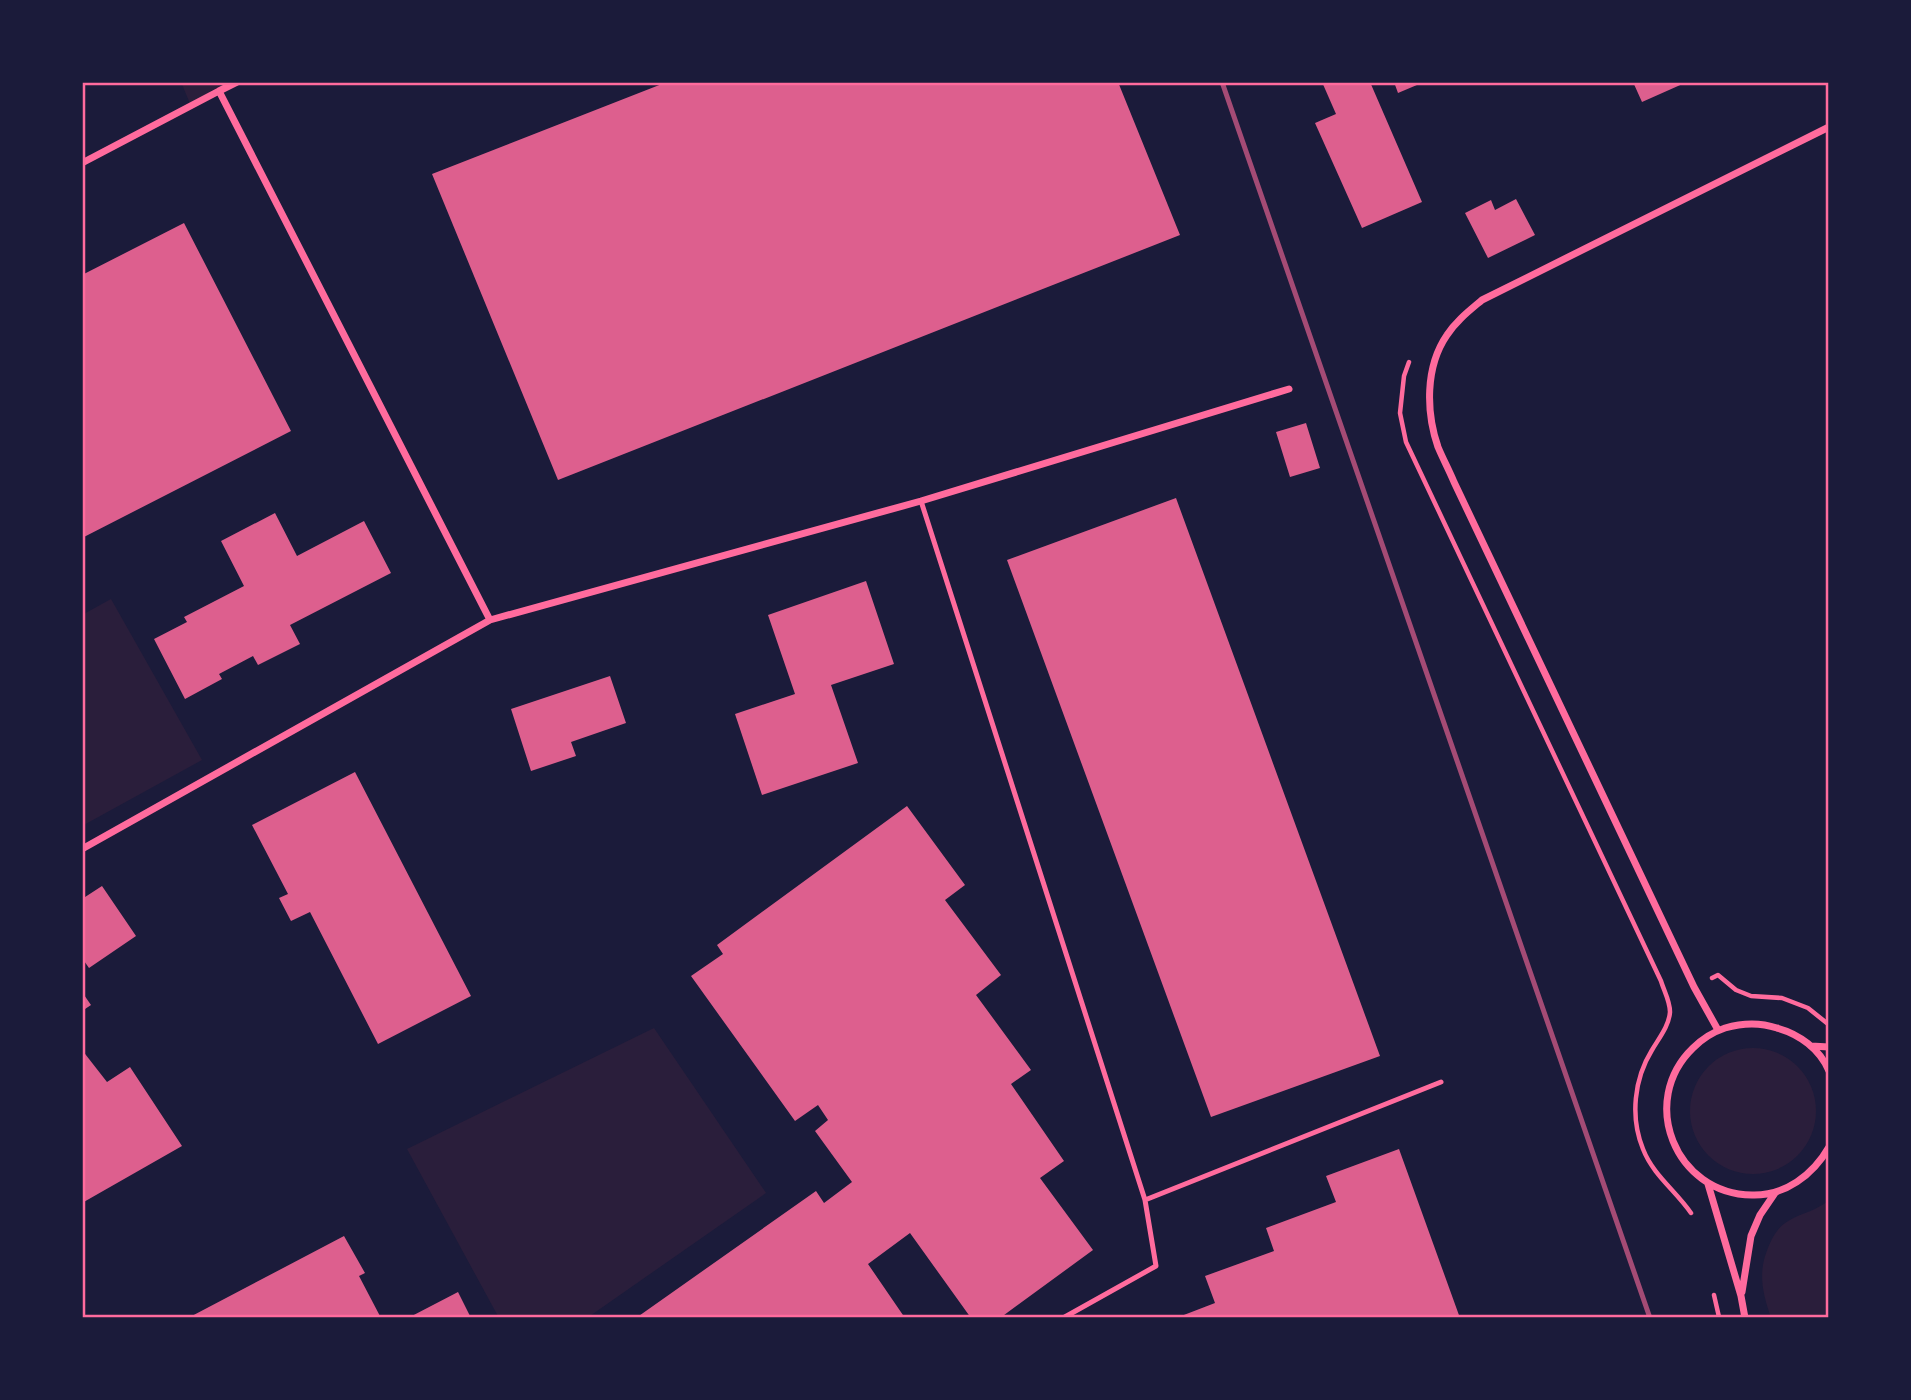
<svg xmlns="http://www.w3.org/2000/svg" width="1911" height="1400" viewBox="0 0 1911 1400" font-family="Overpass,sans-serif">
	<style>
		.green { fill: #2a1e3b }
		.building { fill: #dd5f8e }
		.lines { fill: none; stroke-linecap: round; stroke-linejoin: round }
		.path { stroke: #ff6b9d; stroke-width: 4.5 }
		.service { stroke: #ff6b9d; stroke-width: 5 }
		.minor { stroke: #ff6b9d; stroke-width: 7 }
		.rail { stroke: #a44b75; stroke-width: 5 }
		.neatline { fill: none; stroke: #ff6b9d; stroke-width: 2.5 }
	</style>
	<rect width="100%" height="100%" fill="#1b1b3a"/>
	<!-- green -->
	<path class="green" d="M181,82H225L191,106Z
		M111,599L202,760L82,826V615Z
		M654,1028L766,1193L587,1318H499L407,1149Z
		M1690 1111a63 63 0 1 1 126 0a63 63 0 1 1-126 0Z
		M1829,1200V1318H1771C1761,1288 1757,1269 1772,1239C1776,1231 1782,1224 1790,1220C1802,1213 1818,1210 1829,1200Z"/>
	<!-- building -->
	<path class="building" d="M667,82H1118L1180,235L558,480L432,174Z
		M1322,82H1370L1422,202L1362,228L1315,123L1336,114Z
		M1394,82H1424L1398,93Z
		M1633,82H1687L1642,102Z
		M1516,199L1535,235L1488,258L1465,213L1491,200L1495,210Z
		M184,223L291,431L82,538V275Z
		M1306,423L1320,468L1290,477L1276,432Z
		M1176,498L1380,1056L1211,1117L1007,560Z
		M275,513L297,556L364,521L391,573L290,625L300,644L258,665L253,656L219,674L222,679L185,699L154,639L187,622L184,617L244,586L221,541Z
		M866,581L894,664L831,685L858,763L762,795L735,714L795,694L768,615Z
		M610,676L626,723L571,742L576,756L531,771L511,709Z
		M355,772L471,996L378,1044L310,912L291,921L279,898L288,894L252,825Z
		M907,806L965,885L945,900L1001,975L976,995L1031,1070L1011,1084L1064,1161L1040,1178L1093,1250L1000,1318H971L910,1233L868,1264L905,1318H636L816,1191L824,1203L852,1182L815,1131L828,1120L818,1105L795,1121L691,976L723,954L717,945Z
		M102,886L136,936L89,968L82,958V899Z
		M82,992L91,1005L82,1011Z
		M82,1050L107,1082L130,1067L182,1146L82,1203Z
		M1399,1149L1460,1318H1176L1215,1303L1205,1276L1274,1251L1266,1228L1336,1202L1326,1176Z
		M344,1236L365,1273L359,1276L381,1318H188Z
		M458,1292L471,1318H408Z"/>
	<g class="lines">
		<!-- path -->
		<path class="path" d="M1409,362L1404,376L1400,413L1406,442L1661,981C1664,991 1670,1001 1670,1012C1669,1026 1659,1038 1652,1050C1634,1079 1630,1117 1643,1149C1653,1175 1676,1191 1691,1213
			M1712,978L1718,975L1736,990L1751,996L1782,998L1808,1008L1828,1024
			M1714,1295L1719,1317"/>
		<!-- service -->
		<path class="service" d="M921,501L1145,1200L1441,1082
			M1063,1318L1156,1266L1145,1200"/>
		<!-- minor -->
		<path class="minor" d="M219,91L237,82
			M82,163L219,91L490,620
			M82,849L490,620L921,501L1289,389
			M1718,1030L1694,987L1454,482C1449,470 1443,459 1438,447C1426,412 1425,367 1447,335C1456,321 1469,311 1482,300L1829,127
			M1811,1046L1829,1047
			M1829,1071C1820,1049 1799,1034 1777,1028C1759,1022 1742,1023 1725,1028C1713,1032 1702,1039 1693,1048C1638,1101 1675,1194 1752,1195C1785,1196 1813,1175 1829,1147
			M1708,1184L1741,1296L1745,1318
			M1742,1292L1751,1236L1760,1215L1775,1193"/>
		<!-- rail -->
		<path class="rail" d="M1222,82L1650,1318"/>
	</g>
	<!-- border -->
	<rect width="1911" height="1400" fill="none" stroke="#1b1b3a" stroke-width="168"/>
	<rect x="84" y="84" width="1743" height="1232" class="neatline"/>
</svg>
